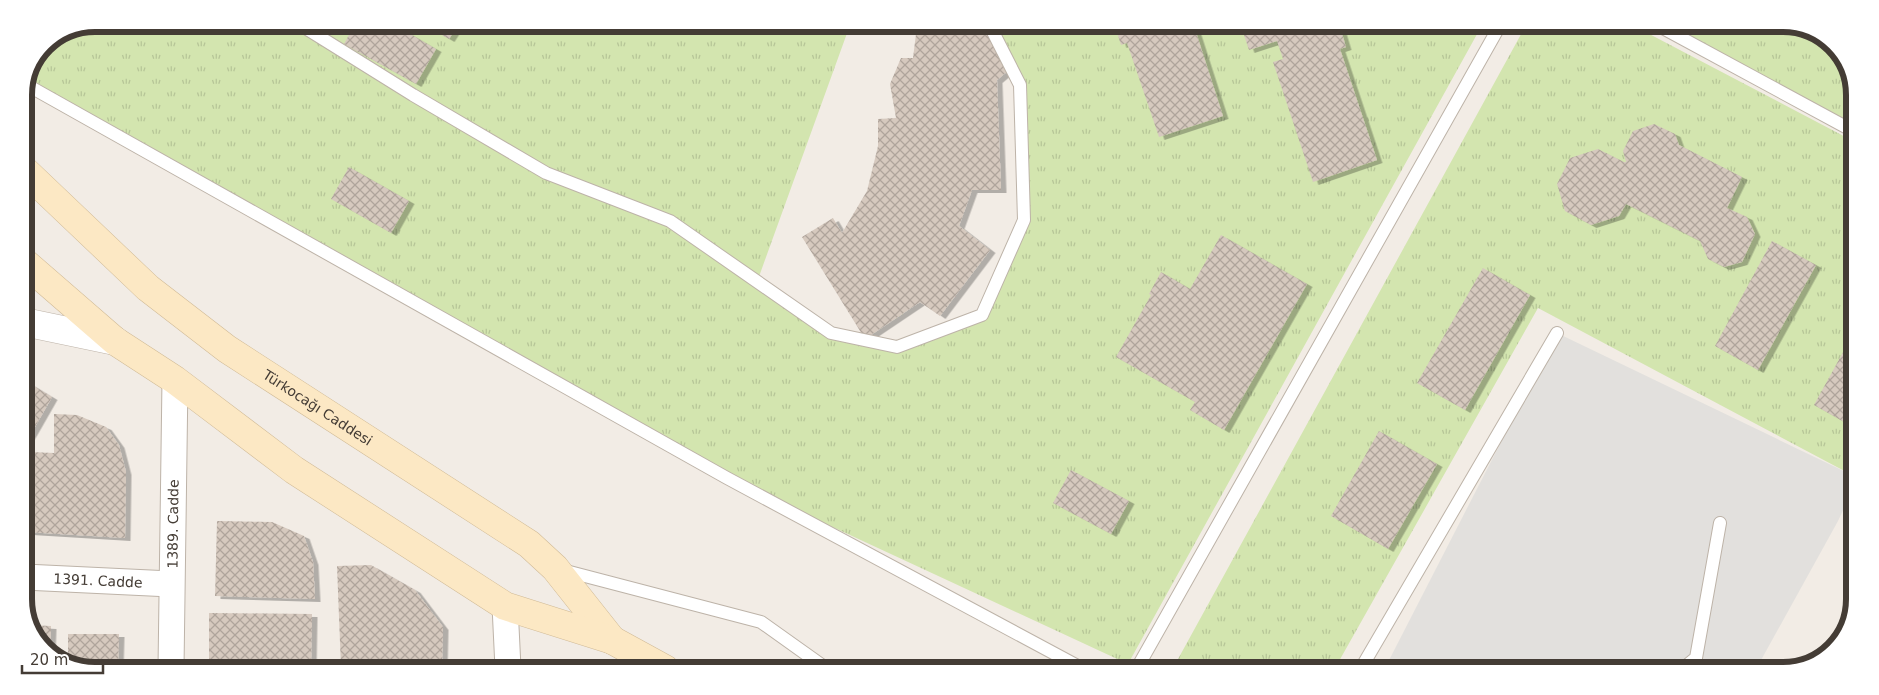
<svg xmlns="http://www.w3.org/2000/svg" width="1879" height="695" viewBox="0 0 1879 695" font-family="'DejaVu Sans',sans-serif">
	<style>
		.grass { fill: url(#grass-tufts) }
		.parking { fill: #e2e0dd }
		.building { fill: url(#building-cross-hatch); filter: url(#shadow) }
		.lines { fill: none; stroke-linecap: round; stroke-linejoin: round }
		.service-casing { stroke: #bdb3a8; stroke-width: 14 }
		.minor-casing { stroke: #bdb3a8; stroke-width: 27 }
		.tertiary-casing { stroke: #bdb3a8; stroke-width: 29 }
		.secondary-casing { stroke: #d0ba96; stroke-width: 29 }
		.service { stroke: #fff; stroke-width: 12 }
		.minor { stroke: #fff; stroke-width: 25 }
		.tertiary { stroke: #fff; stroke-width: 28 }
		.secondary { stroke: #fce8c4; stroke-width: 28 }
		.labels { text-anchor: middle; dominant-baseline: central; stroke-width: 4.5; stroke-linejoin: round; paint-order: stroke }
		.street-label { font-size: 14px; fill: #443c35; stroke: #fff }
		.rim { fill: none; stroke: #443c35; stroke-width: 6 }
	</style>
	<defs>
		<pattern id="grass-tufts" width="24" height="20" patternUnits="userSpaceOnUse" patternTransform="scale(1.25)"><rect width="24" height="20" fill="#d3e5af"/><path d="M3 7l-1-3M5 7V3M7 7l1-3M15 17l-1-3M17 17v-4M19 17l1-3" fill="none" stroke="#b6c597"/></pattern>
		<pattern id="building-cross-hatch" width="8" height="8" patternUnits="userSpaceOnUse" patternTransform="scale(1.25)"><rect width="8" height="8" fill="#d6c9be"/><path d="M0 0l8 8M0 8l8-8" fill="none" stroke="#afa49b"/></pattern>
		<filter id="shadow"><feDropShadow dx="5.5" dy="3" stdDeviation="0" flood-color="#0004"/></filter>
	</defs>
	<rect width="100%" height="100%" fill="#f2ece5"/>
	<!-- grass -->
	<path class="grass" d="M96,24L850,25L757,282L831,333L897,347L982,315L1024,220L1020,85L990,26L1481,27L1128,664L727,478L27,85L45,45Z
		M1525,27H1636L1855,142L1852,475L1538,308L1334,670H1172Z
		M1673,27L1807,28L1841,52L1855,91V128Z"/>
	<!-- parking -->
	<path class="parking" d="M1557,333L1852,475V491L1838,521L1755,671L1384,670Z"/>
	<!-- building -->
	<path class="building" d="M355,24H393L436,49L416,84L344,44Z
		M423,24L441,25H458L449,39Z
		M917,26H985L1009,70L997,80L1001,190H972L959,226L990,250L940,316L920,302L865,339L802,237L833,218L842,233L867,191L878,146V119L896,118L890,84L901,58H913Z
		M1115,26H1194L1223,116L1159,137L1127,43L1121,45Z
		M1241,26L1340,27L1346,47L1340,49L1377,160L1313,182L1273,62L1283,59L1277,41L1249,50Z
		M1654,124L1675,134L1679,145L1742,177L1727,208L1747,217L1755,234L1742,262L1724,267L1708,259L1700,241L1626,204L1619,216L1591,225L1565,211L1557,184L1570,158L1598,149L1624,162H1626L1623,151L1633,131Z
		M349,167L409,201L391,233L331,199Z
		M1221,235L1307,284L1224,430L1190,410L1195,402L1116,357L1151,295L1149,294L1161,272L1190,289Z
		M1772,241L1816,265L1758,370L1715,346Z
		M1483,268L1530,295L1465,410L1417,383Z
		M1853,334V427L1814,405Z
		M24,380L52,397L24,446Z
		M54,414L77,415L106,427L119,445L126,472L125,538L27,532L31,452L54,453Z
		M1379,431L1437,464L1388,549L1331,516Z
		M1071,470L1129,501L1111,534L1053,503Z
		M217,521L272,522L304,536L313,562L315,599L215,596Z
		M371,565L415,590L443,627L442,668H341L337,566Z
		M209,613L312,614L311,668H209Z
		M32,625L51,626L50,652L39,643Z
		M68,634H119L118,667H72L68,664Z"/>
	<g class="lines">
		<!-- service casing -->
		<g class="service-casing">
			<path id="service" d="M299,24L413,95L546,173L670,221L831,333L897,347L982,315L1024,220L1020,85L990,26
				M1661,27L1855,132
				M27,85L727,478L1085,670
				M562,570L761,622L827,669
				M1136,670L1499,27
				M1360,670L1557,333
				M1680,671L1696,658L1720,523"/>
		</g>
		<!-- minor casing -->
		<g class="minor-casing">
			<g id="minor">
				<path id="s1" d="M24,577L171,584"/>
				<path d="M505,606L508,668"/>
				<path id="s2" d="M171,668L175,380"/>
			</g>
		</g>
		<!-- tertiary casing -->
		<g class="tertiary-casing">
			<path id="tertiary" d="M24,322L115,341"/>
		</g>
		<!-- secondary casing -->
		<g class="secondary-casing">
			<g id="secondary">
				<path id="s3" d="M24,170L148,288L227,349L529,544L555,568L612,640"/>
				<path d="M24,262L115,341L175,380L294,470L505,606L612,640L665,669"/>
			</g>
		</g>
		<!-- service -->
		<use href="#service" class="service"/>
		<!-- minor -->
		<use href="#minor" class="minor"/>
		<!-- tertiary -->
		<use href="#tertiary" class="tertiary"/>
		<!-- secondary -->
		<use href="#secondary" class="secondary"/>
	</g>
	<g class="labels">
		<!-- street labels -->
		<g class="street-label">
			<text stroke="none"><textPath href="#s3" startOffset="379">Türkocağı Caddesi</textPath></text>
			<text stroke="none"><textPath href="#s2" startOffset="144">1389. Cadde</textPath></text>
			<text stroke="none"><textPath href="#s1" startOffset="74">1391. Cadde</textPath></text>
		</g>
	</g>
	<!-- crop -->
	<path d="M0 0H1879V695H0ZM95 32H1783A63 63 0 0 1 1846 95V599A63 63 0 0 1 1783 662H95A63 63 0 0 1 32 599V95A63 63 0 0 1 95 32Z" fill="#fff" fill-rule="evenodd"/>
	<path class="rim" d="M95 32H1783A63 63 0 0 1 1846 95V599A63 63 0 0 1 1783 662H95A63 63 0 0 1 32 599V95A63 63 0 0 1 95 32Z"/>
	<!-- scale -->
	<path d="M22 665v8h81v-8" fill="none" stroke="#443c35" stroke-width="2.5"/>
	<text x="30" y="665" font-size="15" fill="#443c35" stroke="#ffffff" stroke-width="4" paint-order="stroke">20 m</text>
</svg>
